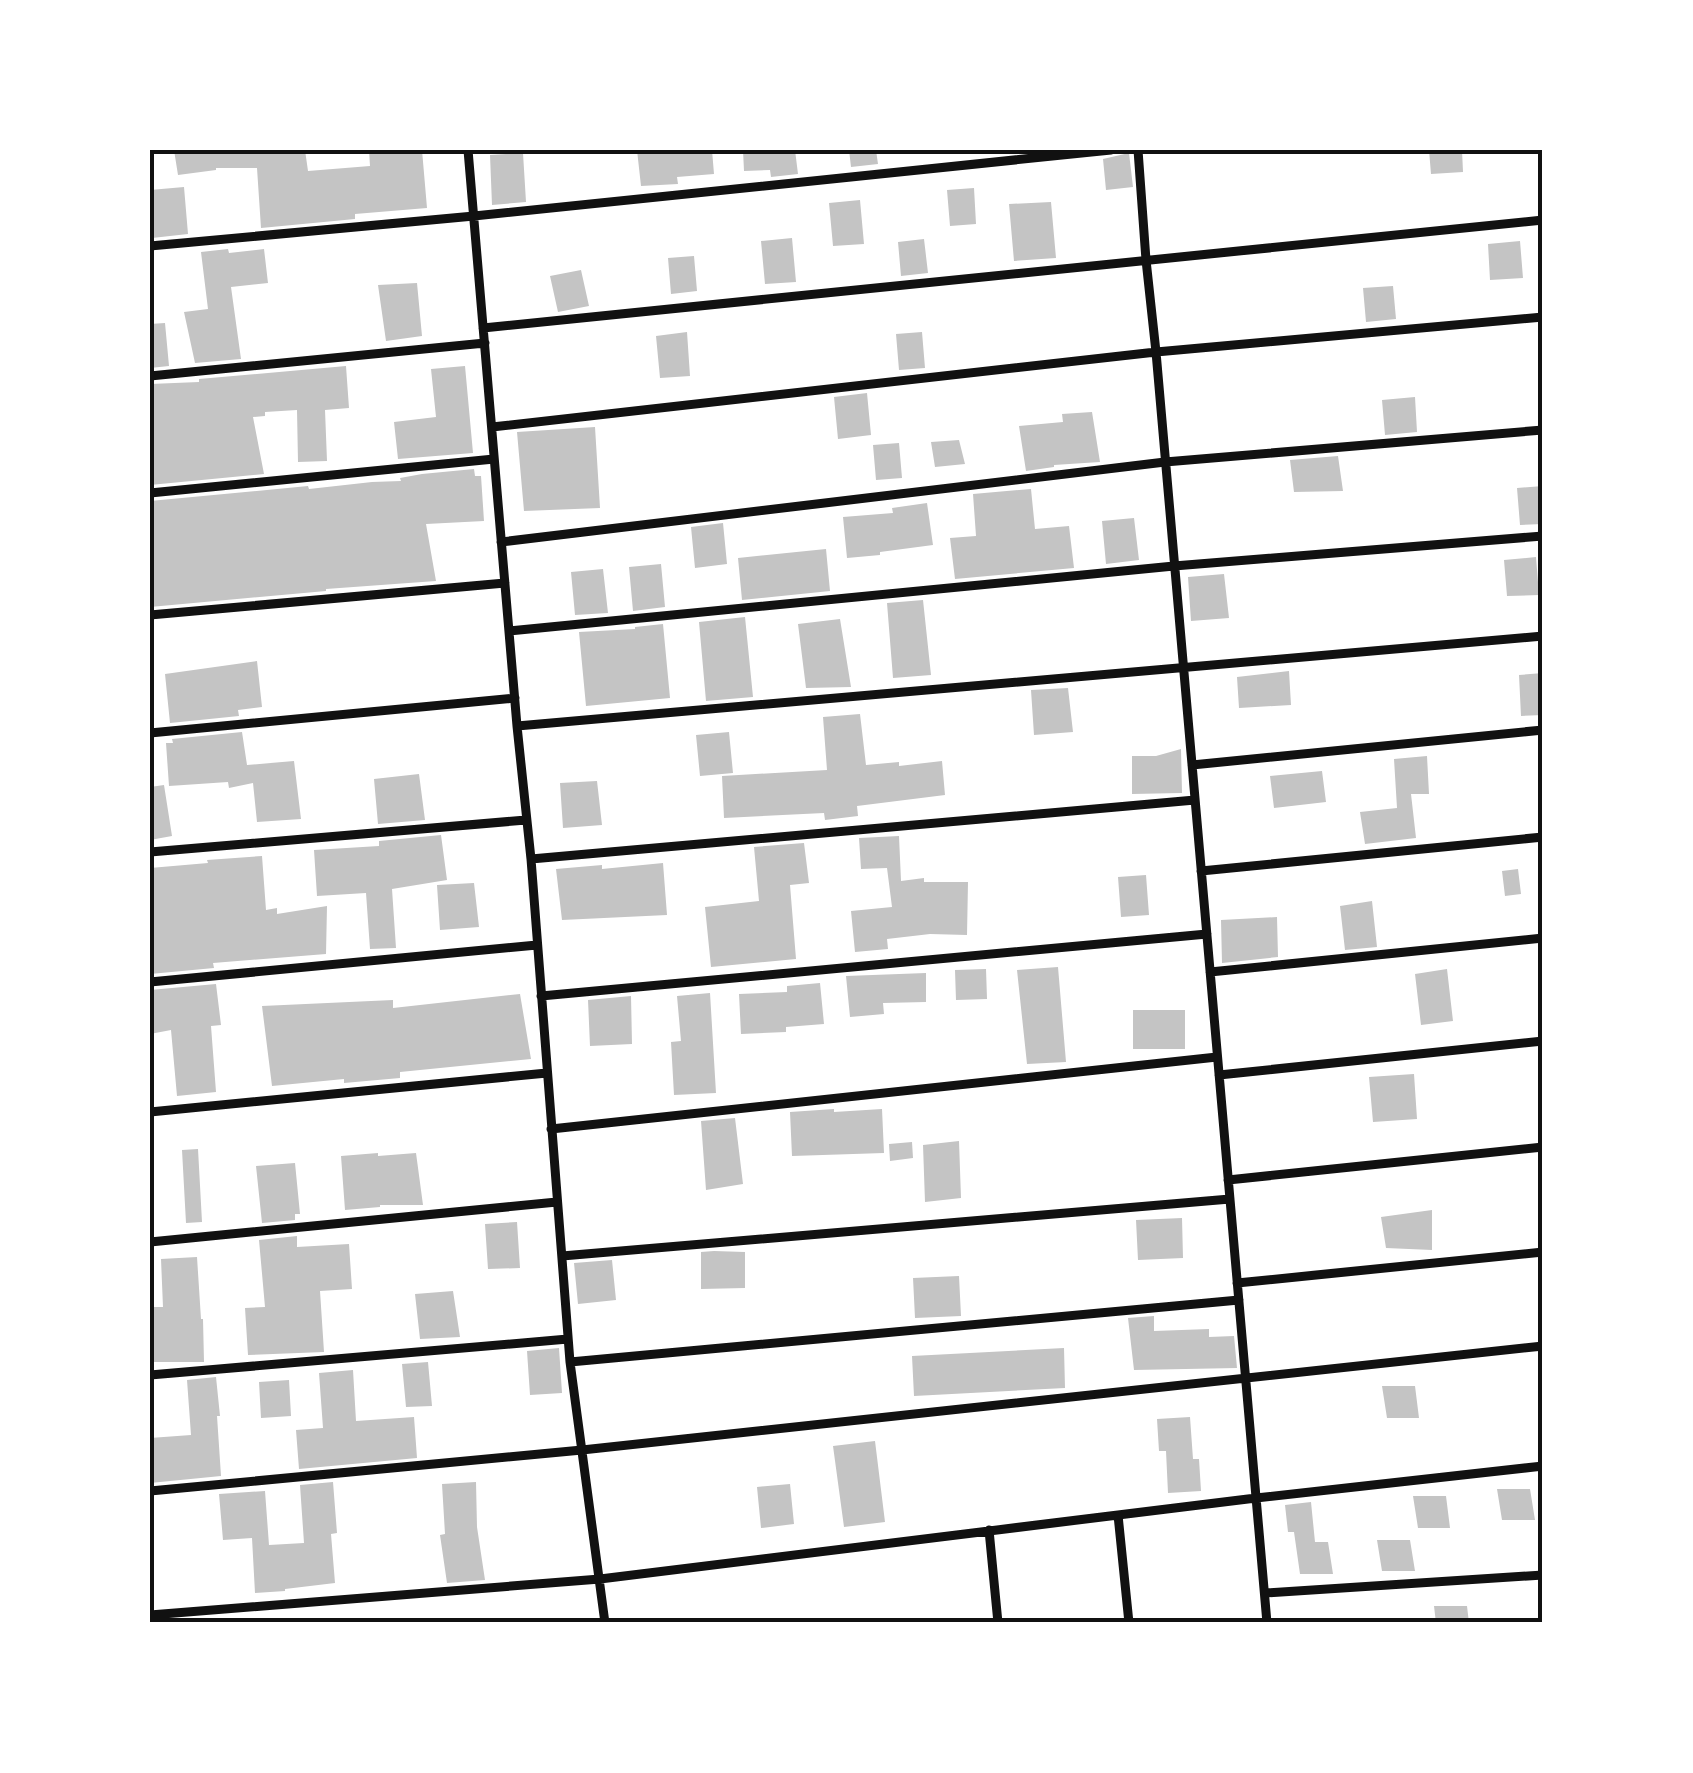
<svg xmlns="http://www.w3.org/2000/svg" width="1693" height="1773" viewBox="0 0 1693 1773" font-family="'Source Serif 4',serif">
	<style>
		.building { fill: #c4c4c4 }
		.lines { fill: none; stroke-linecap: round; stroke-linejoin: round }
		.minor { stroke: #111; stroke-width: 9 }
		.neatline { fill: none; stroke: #111; stroke-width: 4 }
	</style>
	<rect width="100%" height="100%" fill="#fff"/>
	<!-- building -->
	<path class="building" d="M174,150H305L308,171L370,166L369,150H422L427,208L355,214V219L261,228L257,168H216V170L178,175Z
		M637,150H712L714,174L677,177L678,184L641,186Z
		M743,150H795L798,174L771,177L770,170L744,171Z
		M849,150H876L878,164L851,167Z
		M1429,150H1462L1463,172L1431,174Z
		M523,153L526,202L492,205L490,155Z
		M1129,153L1133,187L1106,190L1103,159Z
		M184,187L188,234L152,238L150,190Z
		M974,188L976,224L950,226L947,190Z
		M860,200L864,244L833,246L829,203Z
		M1051,202L1056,258L1014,261L1009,204Z
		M792,238L796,282L765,284L761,241Z
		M924,239L928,273L901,276L898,242Z
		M1520,241L1523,278L1490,280L1488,244Z
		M228,249L229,253L264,249L268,283L231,287L241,359L195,363L184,312L208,309L201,252Z
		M694,256L697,291L671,294L668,258Z
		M581,270L589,306L558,312L550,276Z
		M417,283L422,336L386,341L378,285Z
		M1393,286L1396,319L1366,322L1363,288Z
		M165,323L169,366L150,368V324Z
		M687,332L690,376L660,378L656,336Z
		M922,332L925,368L899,370L896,334Z
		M346,366L349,408L325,410L327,461L298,462L297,410L265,412V416L253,417L264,474L150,485V384L199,382V379Z
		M465,366L473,453L398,459L394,422L436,417L431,369Z
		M867,393L871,435L838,439L834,397Z
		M1415,397L1417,432L1385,435L1382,400Z
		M1092,412L1100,462L1054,465V467L1026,471L1019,426L1063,422L1062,414Z
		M595,427L600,508L524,511L517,432Z
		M959,440L965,464L935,467L931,442Z
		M899,443L902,478L876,480L873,445Z
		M1338,456L1343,491L1294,492L1290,460Z
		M474,469L475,476H481L484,521L426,524L436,581L326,589V591L150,607V501L308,486L309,489L372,482L401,481L400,478L422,474Z
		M1543,486V524L1520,525L1517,488Z
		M1031,489L1035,529L1069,526L1074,568L955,579L950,538L976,536L973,494Z
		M927,503L933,545L880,552V555L847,558L843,517L893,513L892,508Z
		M1134,518L1139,560L1106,564L1102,521Z
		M723,523L727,564L695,568L691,527Z
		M826,549L830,591L742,600L738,558Z
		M1536,557L1539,595L1507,596L1504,560Z
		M661,564L665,607L633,611L629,567Z
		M603,569L608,613L575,615L571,572Z
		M1224,574L1229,618L1191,621L1188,577Z
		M923,600L931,675L893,678L887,603Z
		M745,617L753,697L706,701L699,622Z
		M840,619L851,687L806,688L798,624Z
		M663,624L670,698L586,706L579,632L635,629V627Z
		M257,661L262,707L238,710L239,716L170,723L165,674Z
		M1289,671L1291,705L1239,708L1237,677Z
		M1543,673V715L1521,716L1519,675Z
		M1068,688L1073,732L1034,735L1031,690Z
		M860,714L866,765L899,762V766L942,761L945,795L857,806L858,816L825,820L824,813L724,818L722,776L827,770L823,717Z
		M242,732L247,765L294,761L301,819L257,822L253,783L229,788L228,782L169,786L166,743H173L172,739Z
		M729,732L733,773L700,776L696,735Z
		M1181,749L1182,793L1132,794V756H1156Z
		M1427,756L1429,794H1411L1416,838L1365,844L1360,812L1397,808L1394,759Z
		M1322,771L1326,802L1274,808L1270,776Z
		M419,774L425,820L378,824L374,779Z
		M597,781L602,825L563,828L560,783Z
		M164,785L172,836L150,840V787Z
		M441,835L447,880L392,889L396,948L370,949L366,893L317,896L314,850L379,846V841Z
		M899,836L901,881L924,878V882H968L967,935L930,934L887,939L888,949L855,952L851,911L892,907L887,868L861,869L859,838Z
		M804,843L809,883L790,885L796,959L711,967L705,907L759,901L754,847Z
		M262,856L266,910L277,908V914L327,906L326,954L213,963L214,968L150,974V868L208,863L207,860Z
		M663,863L667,915L562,920L556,869L602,865V869Z
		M1518,869L1521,894L1505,896L1502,871Z
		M1146,875L1149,915L1121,917L1118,877Z
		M474,883L479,927L440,930L437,885Z
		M1372,901L1377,947L1345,950L1340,906Z
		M1277,917L1278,957L1222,963L1221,920Z
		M1058,967L1066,1062L1027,1064L1017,970Z
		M986,969L987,999L956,1000L955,970Z
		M1447,969L1453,1021L1421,1025L1415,974Z
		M926,973V1002L883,1003L884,1014L850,1017L846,976Z
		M820,983L824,1024L786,1027V1032L741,1034L739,994L787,992V986Z
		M216,984L221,1025L211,1026L216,1092L177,1096L171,1030L150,1034V990Z
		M710,993L716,1093L674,1095L671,1042L681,1041L677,996Z
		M520,994L531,1059L400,1072V1078L344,1083V1079L272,1086L262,1006L393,1000V1008Z
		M631,996L632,1044L590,1046L588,1000Z
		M1133,1010H1185V1049H1133Z
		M1414,1074L1417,1119L1373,1122L1369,1077Z
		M834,1109V1112L882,1109L884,1153L792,1156L790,1112Z
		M735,1118L743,1184L706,1190L701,1121Z
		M959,1141L961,1198L925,1202L923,1145Z
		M912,1142L913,1158L890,1161L889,1144Z
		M198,1149L202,1222L186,1223L182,1150Z
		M378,1153V1156L416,1153L423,1205H380V1207L345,1210L341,1156Z
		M295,1163L300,1214H295V1220L262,1223L256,1166Z
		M1432,1210V1250L1386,1248L1381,1217Z
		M1182,1218L1183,1258L1138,1260L1136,1220Z
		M517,1222L520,1268L488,1269L485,1224Z
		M297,1236V1247L349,1244L352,1289L320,1291L324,1352L248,1355L245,1308L265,1307L259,1240Z
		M714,1251L745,1252V1288L701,1289V1252Z
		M197,1257L201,1319H203L204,1362H150V1307H163L161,1259Z
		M612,1260L616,1300L578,1304L574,1263Z
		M959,1276L961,1316L915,1318L913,1278Z
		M453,1291L460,1337L420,1339L415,1294Z
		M1154,1316V1331L1209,1329V1337L1234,1336L1237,1368L1134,1370L1128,1318Z
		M559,1348L562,1393L530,1395L527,1351Z
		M1064,1348L1065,1388L914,1396L912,1356Z
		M428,1362L432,1406L406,1407L402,1364Z
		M353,1370L356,1421L414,1417L417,1458L299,1469L296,1430L323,1428L319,1373Z
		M216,1377L220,1416H217L221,1476L150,1483V1438L191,1435L187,1380Z
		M289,1380L291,1416L261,1418L259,1382Z
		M1382,1386H1415L1419,1418H1387Z
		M1190,1417L1193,1459H1199L1201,1491L1168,1493L1166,1451H1159L1157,1419Z
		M875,1441L885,1522L844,1527L833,1446Z
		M333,1482L337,1533L331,1534L335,1583L285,1589V1591L255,1593L252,1538L223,1540L219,1494L265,1491L269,1545L304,1543L300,1485Z
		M476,1482L477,1527L485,1580L447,1583L440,1535L445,1534L442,1484Z
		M790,1484L794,1524L761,1528L757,1487Z
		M1497,1489H1530L1535,1520H1502Z
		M1413,1496H1446L1450,1528H1418Z
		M1311,1502L1315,1542H1328L1333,1574H1300L1294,1532H1288L1285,1505Z
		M1377,1540H1410L1415,1571H1382Z
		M1434,1606H1467L1469,1623H1436Z"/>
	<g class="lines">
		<!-- minor -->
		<path class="minor" d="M468,150L517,726L531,859L570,1362L605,1623
			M1138,150L1146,260L1156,352L1267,1623
			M150,246L474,216L1111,150
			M483,328L1543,220
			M150,376L485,343
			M492,427L1156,352L1543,317
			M150,493L494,459
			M501,542L1165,462L1543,430
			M150,615L505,583
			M509,631L1174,566L1543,536
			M517,726L1543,636
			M150,733L515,698
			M1192,765L1543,730
			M150,852L526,820
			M531,859L1195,800
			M1201,871L1543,837
			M1210,972L1543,938
			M150,982L537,945
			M541,996L1207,934
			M1219,1075L1543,1041
			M150,1112L547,1073
			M551,1129L1217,1057
			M1228,1180L1543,1147
			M150,1242L557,1202
			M562,1256L1230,1199
			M1237,1283L1543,1252
			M570,1362L1239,1300
			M150,1375L568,1339
			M150,1491L582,1450L1543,1346
			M1118,1515L1129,1623
			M989,1530L998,1623
			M1265,1593L1543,1575
			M150,1615L600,1579L1256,1498L1543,1466"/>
	</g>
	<!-- border -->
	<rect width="1693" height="1773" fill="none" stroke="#ffffff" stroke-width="305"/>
	<rect x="152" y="152" width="1388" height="1468" class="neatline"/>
</svg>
